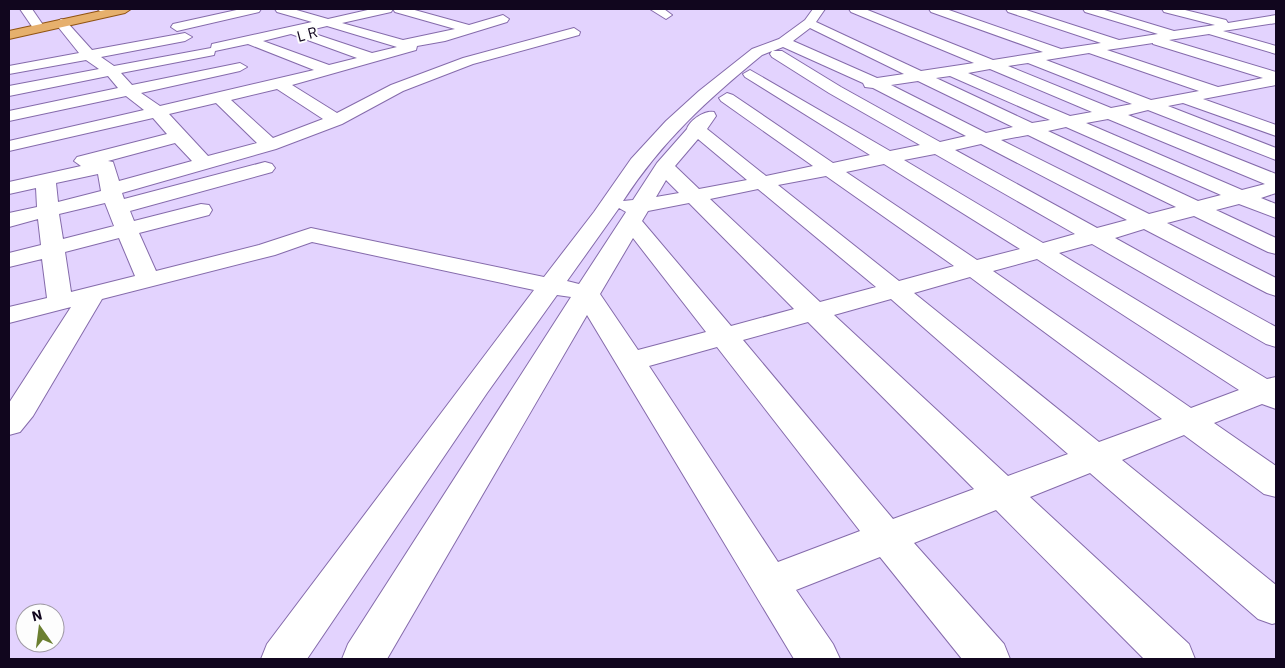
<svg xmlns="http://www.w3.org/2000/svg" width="1285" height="668" viewBox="0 0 1285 668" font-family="'IBM Plex Sans',sans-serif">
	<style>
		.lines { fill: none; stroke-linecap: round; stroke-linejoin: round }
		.minor-casing { stroke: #856bab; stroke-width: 2 }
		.major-casing { stroke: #905312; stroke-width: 2 }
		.minor { fill: #fff; fill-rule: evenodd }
		.major { fill: #e6b06d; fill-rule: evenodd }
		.labels { text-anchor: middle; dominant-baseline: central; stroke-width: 4; stroke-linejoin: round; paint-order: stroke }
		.far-street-label { font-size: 15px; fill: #11061e; stroke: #fdfdfd }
	</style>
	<rect width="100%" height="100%" fill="#e3d3fe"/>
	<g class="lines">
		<!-- minor casing -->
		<g class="minor-casing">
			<path id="minor" d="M20,9H32L43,25L41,28H33Z
				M97,9H109L110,10L104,14Z
				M241,9H261L259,12L177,31L171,27L173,24Z
				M275,9H293L328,19L372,9H393L391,12L342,23L403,40L455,29L395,12L393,9H411L469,25L503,15L509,19L507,22L445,41L417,46L416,50L292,85L337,113L391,85L463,58L574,28L580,32L579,35L473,64L403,91L342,124L276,149L122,193L124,199L265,162L272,164L275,168L272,172L130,211L134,221L201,204L209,205L212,210L209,215L139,233L156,271L259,245L311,228L544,277L594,212L631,159L666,121L699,91L752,49L779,39L805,20L813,9H825L816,22L921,71L974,63L851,12L849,9H865L993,60L1043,52L931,12L929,9H946L1061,49L1101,43L1008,12L1006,9H1023L1119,40L1158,34L1085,12L1083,9H1101L1174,31L1215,25L1164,12L1162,9H1181L1226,20L1228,23L1276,15V23L1223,31L1276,46V54L1209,34L1169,40L1276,72V85L1203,99L1276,125V136L1183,103L1168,106L1276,148V160L1148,110L1128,115L1276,174V193L1261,198L1276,204V218L1239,204L1216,210L1276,238V254L1268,252L1194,216L1167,223L1276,278V296L1267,293L1144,229L1115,238L1276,327V347L1266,344L1092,244L1059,253L1267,379L1276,377V409L1262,404L1214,423L1276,466V497L1264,494L1184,435L1122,460L1276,585V623L1272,624L1258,619L1090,473L1030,497L1189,644L1195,659H1144L996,510L914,543L1004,644L1010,659H962L880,557L796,590L833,644L840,659H794L587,315L387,659H342L348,644L571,297L557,295L487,393L307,659H261L267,644L534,290L312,242L275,255L102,299L33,416L20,432L9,435V403L71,307L9,323V307L47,298L42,259L9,267V253L41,245L38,219L9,227V213L37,207L36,188L9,194V182L81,166L74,161L77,157L167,134L153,118L9,151V141L144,110L126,96L9,121V111L118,88L108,76L9,96V86L99,69L86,60L9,74V66L79,53L55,23L61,19L65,20L92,50L185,33L192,37L185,41L101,57L114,66L211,48L212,44L312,22L277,12ZM327,26L397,47L372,53L306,31ZM810,28L904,74L877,78L793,41ZM291,34L357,58L329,65L263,41ZM1153,43V44L1263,78L1218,87L1107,50ZM248,44L314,70L160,106L141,93L240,71L247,67L240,63L132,85L121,73L209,56L214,55L215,51ZM783,47L863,83L865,87L873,88L966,136L940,142L841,87L782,51H773ZM772,51L770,54L772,57L829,93L920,145L890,151L750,70L743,74L745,77L870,155L833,163L733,95L727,93L719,98L721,101L813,166L766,176L707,129L716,116L714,112C704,110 689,121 687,129L657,163L633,200L623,201C663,140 706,101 762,55ZM1089,53L1199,91L1151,100L1046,60ZM1028,63L1132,104L1111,108L1008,66ZM990,69L1092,112L1070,116L968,73ZM950,76L1050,120L1032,123L936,78ZM918,81L1013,127L986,133L891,85ZM277,89L323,119L273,138L231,100ZM216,103L257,143L208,156L169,114ZM1108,119L1265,184L1242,190L1086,123ZM1066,127L1221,195L1198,201L1048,131ZM1028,135L1176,207L1149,214L1001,140ZM698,139L747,180L699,189L675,166ZM175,143L192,161L119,181L113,162L108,161ZM981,144L1127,220L1097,228L955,150ZM935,154L1075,234L1043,243L904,160ZM884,164L1020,249L977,260L846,172ZM98,174L101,191L58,202L56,183ZM826,176L954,266L899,281L778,185ZM666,180L679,193L656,197ZM758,189L876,287L820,302L710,199ZM105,203L114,226L63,239L59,214ZM689,203L794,309L731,326L642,221L648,211ZM619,208L626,212L579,284L567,281ZM119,238L135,276L71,292L65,252ZM633,238L706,332L638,350L600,294ZM1037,259L1239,390L1191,408L993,271ZM970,277L1162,419L1099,442L914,293ZM891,299L1068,454L1008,476L834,315ZM808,322L974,489L893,519L743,340ZM717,347L860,531L778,562L649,366Z
				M650,9H664L672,15L666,19Z"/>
		</g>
		<!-- major casing -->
		<g class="major-casing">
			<path id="major" d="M110,9H131L125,13L9,39V31Z"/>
		</g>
		<!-- minor -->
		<use href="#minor" class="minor"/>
		<!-- major -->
		<use href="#major" class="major"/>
	</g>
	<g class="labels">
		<!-- far-street labels -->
		<g class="far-street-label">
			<text transform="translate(307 34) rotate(-15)">L R</text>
		</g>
	</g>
	<!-- border -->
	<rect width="1285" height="668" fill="none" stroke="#11061e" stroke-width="20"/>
	<!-- north arrow -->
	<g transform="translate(40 628) rotate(346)"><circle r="24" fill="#fdfdfd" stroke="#9f9aa4"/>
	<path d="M0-4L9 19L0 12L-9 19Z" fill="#6b7f30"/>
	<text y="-8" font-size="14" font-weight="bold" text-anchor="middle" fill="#11061e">N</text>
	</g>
</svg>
